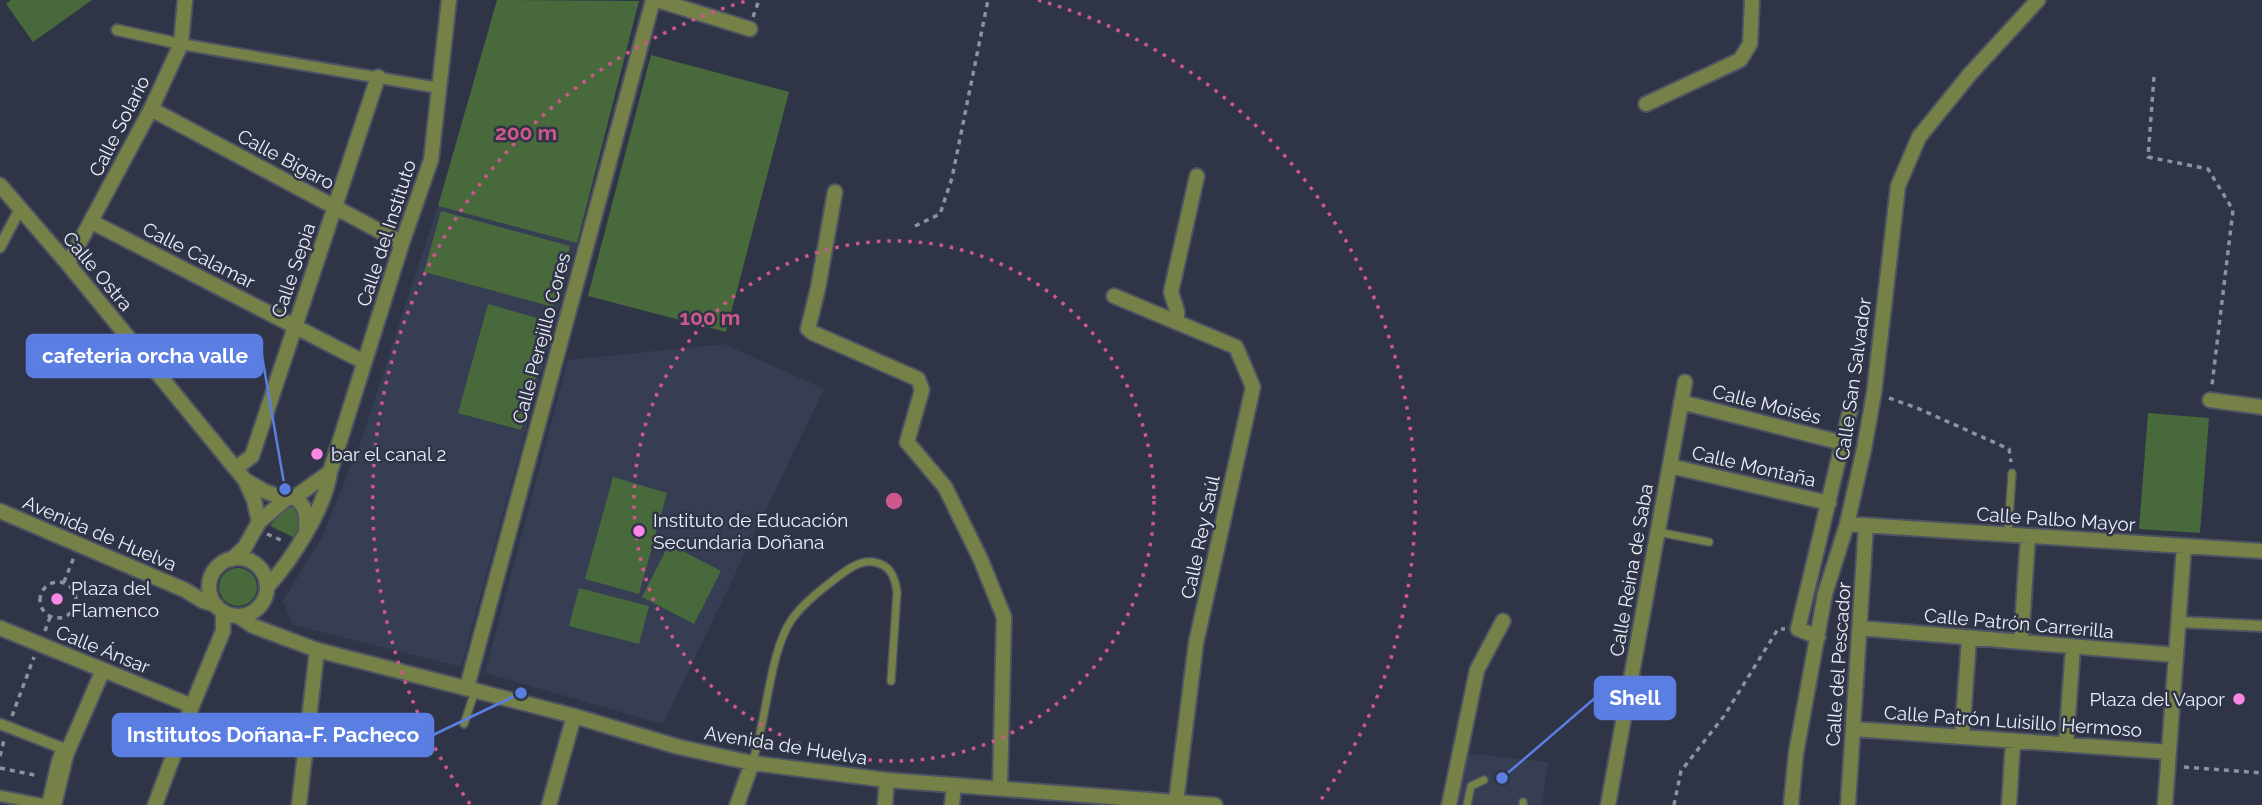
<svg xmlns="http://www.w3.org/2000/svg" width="2262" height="805" viewBox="0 0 2262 805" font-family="Raleway,sans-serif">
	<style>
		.built { fill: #373e54 }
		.green { fill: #48693b }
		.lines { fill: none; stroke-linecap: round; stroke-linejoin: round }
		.service-casing { stroke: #4d5363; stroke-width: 10 }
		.pedestrian-casing { stroke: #4d5363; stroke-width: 14 }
		.minor-casing { stroke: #4d5363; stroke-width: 18 }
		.tertiary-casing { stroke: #4d5363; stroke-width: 18 }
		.path { stroke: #8d91a0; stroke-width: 3.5; stroke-dasharray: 5 5; stroke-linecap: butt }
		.service { stroke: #758147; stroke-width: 7 }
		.pedestrian { stroke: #758147; stroke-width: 10 }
		.minor { stroke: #758147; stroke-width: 14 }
		.tertiary { stroke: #758147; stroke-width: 14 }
		.ring { fill: none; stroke: #ce588b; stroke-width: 3.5; stroke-dasharray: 3.5 7 }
		.poi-dot { fill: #fc86e4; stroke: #2f3546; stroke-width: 2.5 }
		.labels { text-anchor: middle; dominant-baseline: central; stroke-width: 5; stroke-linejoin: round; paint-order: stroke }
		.street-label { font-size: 19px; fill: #ebeefa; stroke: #2f3546 }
		.poi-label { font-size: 19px; fill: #ebeefa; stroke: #2f3546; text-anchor: start }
		.centre { fill: #ce588b; stroke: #2f3546; stroke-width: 3.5 }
		.ring-label { font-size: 21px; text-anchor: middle; font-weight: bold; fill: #ce588b; stroke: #2f3546; stroke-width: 5; stroke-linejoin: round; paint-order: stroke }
		.leader { fill: none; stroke: #5b7ee2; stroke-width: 2.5 }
		.callout-dot { fill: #5b7ee2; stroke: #2f3546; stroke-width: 2.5 }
		.callout { fill: #5b7ee2; stroke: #5b7ee2; stroke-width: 2.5 }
		.callout-label { font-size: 21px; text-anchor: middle; font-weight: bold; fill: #fff }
	</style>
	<rect width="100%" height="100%" fill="#2f3546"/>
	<!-- built -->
	<path class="built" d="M438,206L577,243L461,667L293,625L283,601L323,535L361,441Z
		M724,344L824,389L663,724L485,673L568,360Z
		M1465,753L1548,762L1542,805H1452Z"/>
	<!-- green -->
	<path class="green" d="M11,0H92L33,42L6,4Z
		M497,0L639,1L577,243L438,206Z
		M651,55L789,92L726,332L588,296Z
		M441,211L570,246L553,307L424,272Z
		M488,304L551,322L521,430L458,413Z
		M2148,413L2209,418L2200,533L2139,529Z
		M613,477L667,493L639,594L585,579Z
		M295,507C305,519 301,525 295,538L270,526L284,508Z
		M669,544L721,571L694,624L642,597Z
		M219 587a19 19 0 1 1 38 0a19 19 0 1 1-38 0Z
		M579,588L649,606L639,644L569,626Z"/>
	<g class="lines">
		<!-- service casing -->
		<g class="service-casing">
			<path id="service" d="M1658,532L1709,542
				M2008,535L2012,473
				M464,724L475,691
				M752,763C767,721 769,652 792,619C803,604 817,593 831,582C843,573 857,560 873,562C890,564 895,577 897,592L891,681
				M1467,805L1471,786L1484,780
				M1523,805V802"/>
		</g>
		<!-- pedestrian casing -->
		<g class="pedestrian-casing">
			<path id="pedestrian" d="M117,30L181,44L439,88
				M0,247L20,209
				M2179,622L2262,626
				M0,724L62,748L57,761L47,805L0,796"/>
		</g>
		<!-- minor casing -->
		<g class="minor-casing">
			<path id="minor" d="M657,0L750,29
				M1646,104L1740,60L1750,44L1752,0
				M151,109L402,243
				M0,185L68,264L245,480L254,500L259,522
				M835,192L818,288L808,329L813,333L918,379L922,390L907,442L945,487L980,558L1004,617L1000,788
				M92,222L364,362
				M68,264L151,109L181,44L185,0
				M1114,296L1236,347L1253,387L1196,643L1176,802
				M1177,322V311L1171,292L1197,176
				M2210,400L2262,407
				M1681,402L1843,443
				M1670,466L1829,503
				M236,468L252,456L378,77
				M245,480L264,491L286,499
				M1847,524L2262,551
				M0,628L192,706
				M1859,628L2176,655
				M1818,637L1798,629L1850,411
				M2021,642L2028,536
				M467,687L653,0
				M1854,729L2169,752
				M1962,737L1969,638
				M2066,744L2073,647
				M54,805L66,755L103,670
				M299,805L317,650
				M549,805L574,716
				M885,805L887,780
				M952,805L954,785
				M1449,805L1477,670L1503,621
				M1608,805L1685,382
				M1791,805L1796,753L1825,594L1847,524L1864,449L1874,393L1898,186L1919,137L1970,74L2038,0
				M1848,805L1866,525
				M2009,805L2013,741
				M2165,805L2184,546"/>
		</g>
		<!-- tertiary casing -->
		<g class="tertiary-casing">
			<path id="tertiary" d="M295,497L330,472
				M0,511L185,590L203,601L216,605
				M209 587a29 29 0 1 1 58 0a29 29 0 1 1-58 0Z
				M232,559L245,547L259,522L286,499L295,497C306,507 307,514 306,528
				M267,587C292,560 325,508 330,472L402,243L431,160L449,0
				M238,616L253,626L317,650L574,716L679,747L752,763L887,780L1215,805
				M155,805L192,706L223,631V612
				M737,805L752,763"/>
		</g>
		<!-- path -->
		<path class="path" d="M753,17L759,0
			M2154,77L2148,157L2208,169L2233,210L2212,385
			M915,226L940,214L952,178L988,0
			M1889,398L1917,408L2009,449L2011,462
			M267,534L283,541
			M40 600a18 18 0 1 1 36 0a18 18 0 1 1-36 0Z
			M64,582L74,557
			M45,631L50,617
			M12,716L34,657
			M0,756L4,740
			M2184,767L2262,773
			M0,768L39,776
			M1674,805L1681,771L1724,716L1778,629H1785"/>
		<!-- service -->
		<use href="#service" class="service"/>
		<!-- pedestrian -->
		<use href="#pedestrian" class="pedestrian"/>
		<!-- minor -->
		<use href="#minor" class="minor"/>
		<!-- tertiary -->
		<use href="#tertiary" class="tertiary"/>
	</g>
	<!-- distance rings -->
	<g class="ring">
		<circle cx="894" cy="501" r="260"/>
		<path d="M470 804A521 521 0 0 1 750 0M1038 0A521 521 0 0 1 1318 804"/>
	</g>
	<!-- markers -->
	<g class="poi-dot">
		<circle cx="317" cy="454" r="7"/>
		<circle cx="639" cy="531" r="7"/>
		<circle cx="57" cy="599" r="7"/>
		<circle cx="2239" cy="699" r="7"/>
	</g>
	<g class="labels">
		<!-- street labels -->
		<g class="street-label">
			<text transform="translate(119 126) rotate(-63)">Calle Solario</text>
			<text transform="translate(286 159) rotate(28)">Calle Bigaro</text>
			<text transform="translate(386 233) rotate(-72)">Calle del Instituto</text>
			<text transform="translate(199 255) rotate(27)">Calle Calamar</text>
			<text transform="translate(293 270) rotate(-71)">Calle Sepia</text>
			<text transform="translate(98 271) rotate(50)">Calle Ostra</text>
			<text transform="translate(541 338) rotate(-75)">Calle Perejillo Cores</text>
			<text transform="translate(1853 379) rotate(-82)">Calle San Salvador</text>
			<text transform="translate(1767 404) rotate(14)">Calle Moisés</text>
			<text transform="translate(1754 466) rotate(13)">Calle Montaña</text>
			<text transform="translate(2056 519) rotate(4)">Calle Palbo Mayor</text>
			<text transform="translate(100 533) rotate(23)">Avenida de Huelva</text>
			<text transform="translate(1200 537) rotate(-78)">Calle Rey Saúl</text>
			<text transform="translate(1631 570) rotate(-80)">Calle Reina de Saba</text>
			<text transform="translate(2019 623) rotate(5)">Calle Patrón Carrerilla</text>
			<text transform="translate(103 649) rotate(22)">Calle Ánsar</text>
			<text transform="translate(1838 664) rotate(-86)">Calle del Pescador</text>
			<text transform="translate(2013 721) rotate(4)">Calle Patrón Luisillo Hermoso</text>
			<text transform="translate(786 745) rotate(9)">Avenida de Huelva</text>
		</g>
		<!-- poi labels -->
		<g class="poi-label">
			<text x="331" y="454">bar el canal 2</text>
			<text x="653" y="520">Instituto de Educación<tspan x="653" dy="22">Secundaria Doñana</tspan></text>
			<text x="71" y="588">Plaza del<tspan x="71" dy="22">Flamenco</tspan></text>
			<text x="2225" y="699" text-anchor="end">Plaza del Vapor</text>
		</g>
	</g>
	<circle cx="894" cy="501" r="10" class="centre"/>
	<g class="ring-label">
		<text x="526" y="140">200 m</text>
		<text x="710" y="325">100 m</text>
	</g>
	<!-- callouts -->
	<path class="leader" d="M285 489L262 356M1502 778L1595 698M521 693L433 735"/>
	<g class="callout-dot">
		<circle cx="285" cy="489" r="7"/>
		<circle cx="1502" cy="778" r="7"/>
		<circle cx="521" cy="693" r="7"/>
	</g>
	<g class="callout">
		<rect x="27" y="335" width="235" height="42" rx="7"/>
		<rect x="1595" y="677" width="80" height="42" rx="7"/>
		<rect x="113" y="714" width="320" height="42" rx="7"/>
	</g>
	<g class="callout-label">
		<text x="145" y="363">cafeteria orcha valle</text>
		<text x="1635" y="705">Shell</text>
		<text x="273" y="742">Institutos Doñana-F. Pacheco</text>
	</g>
</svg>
